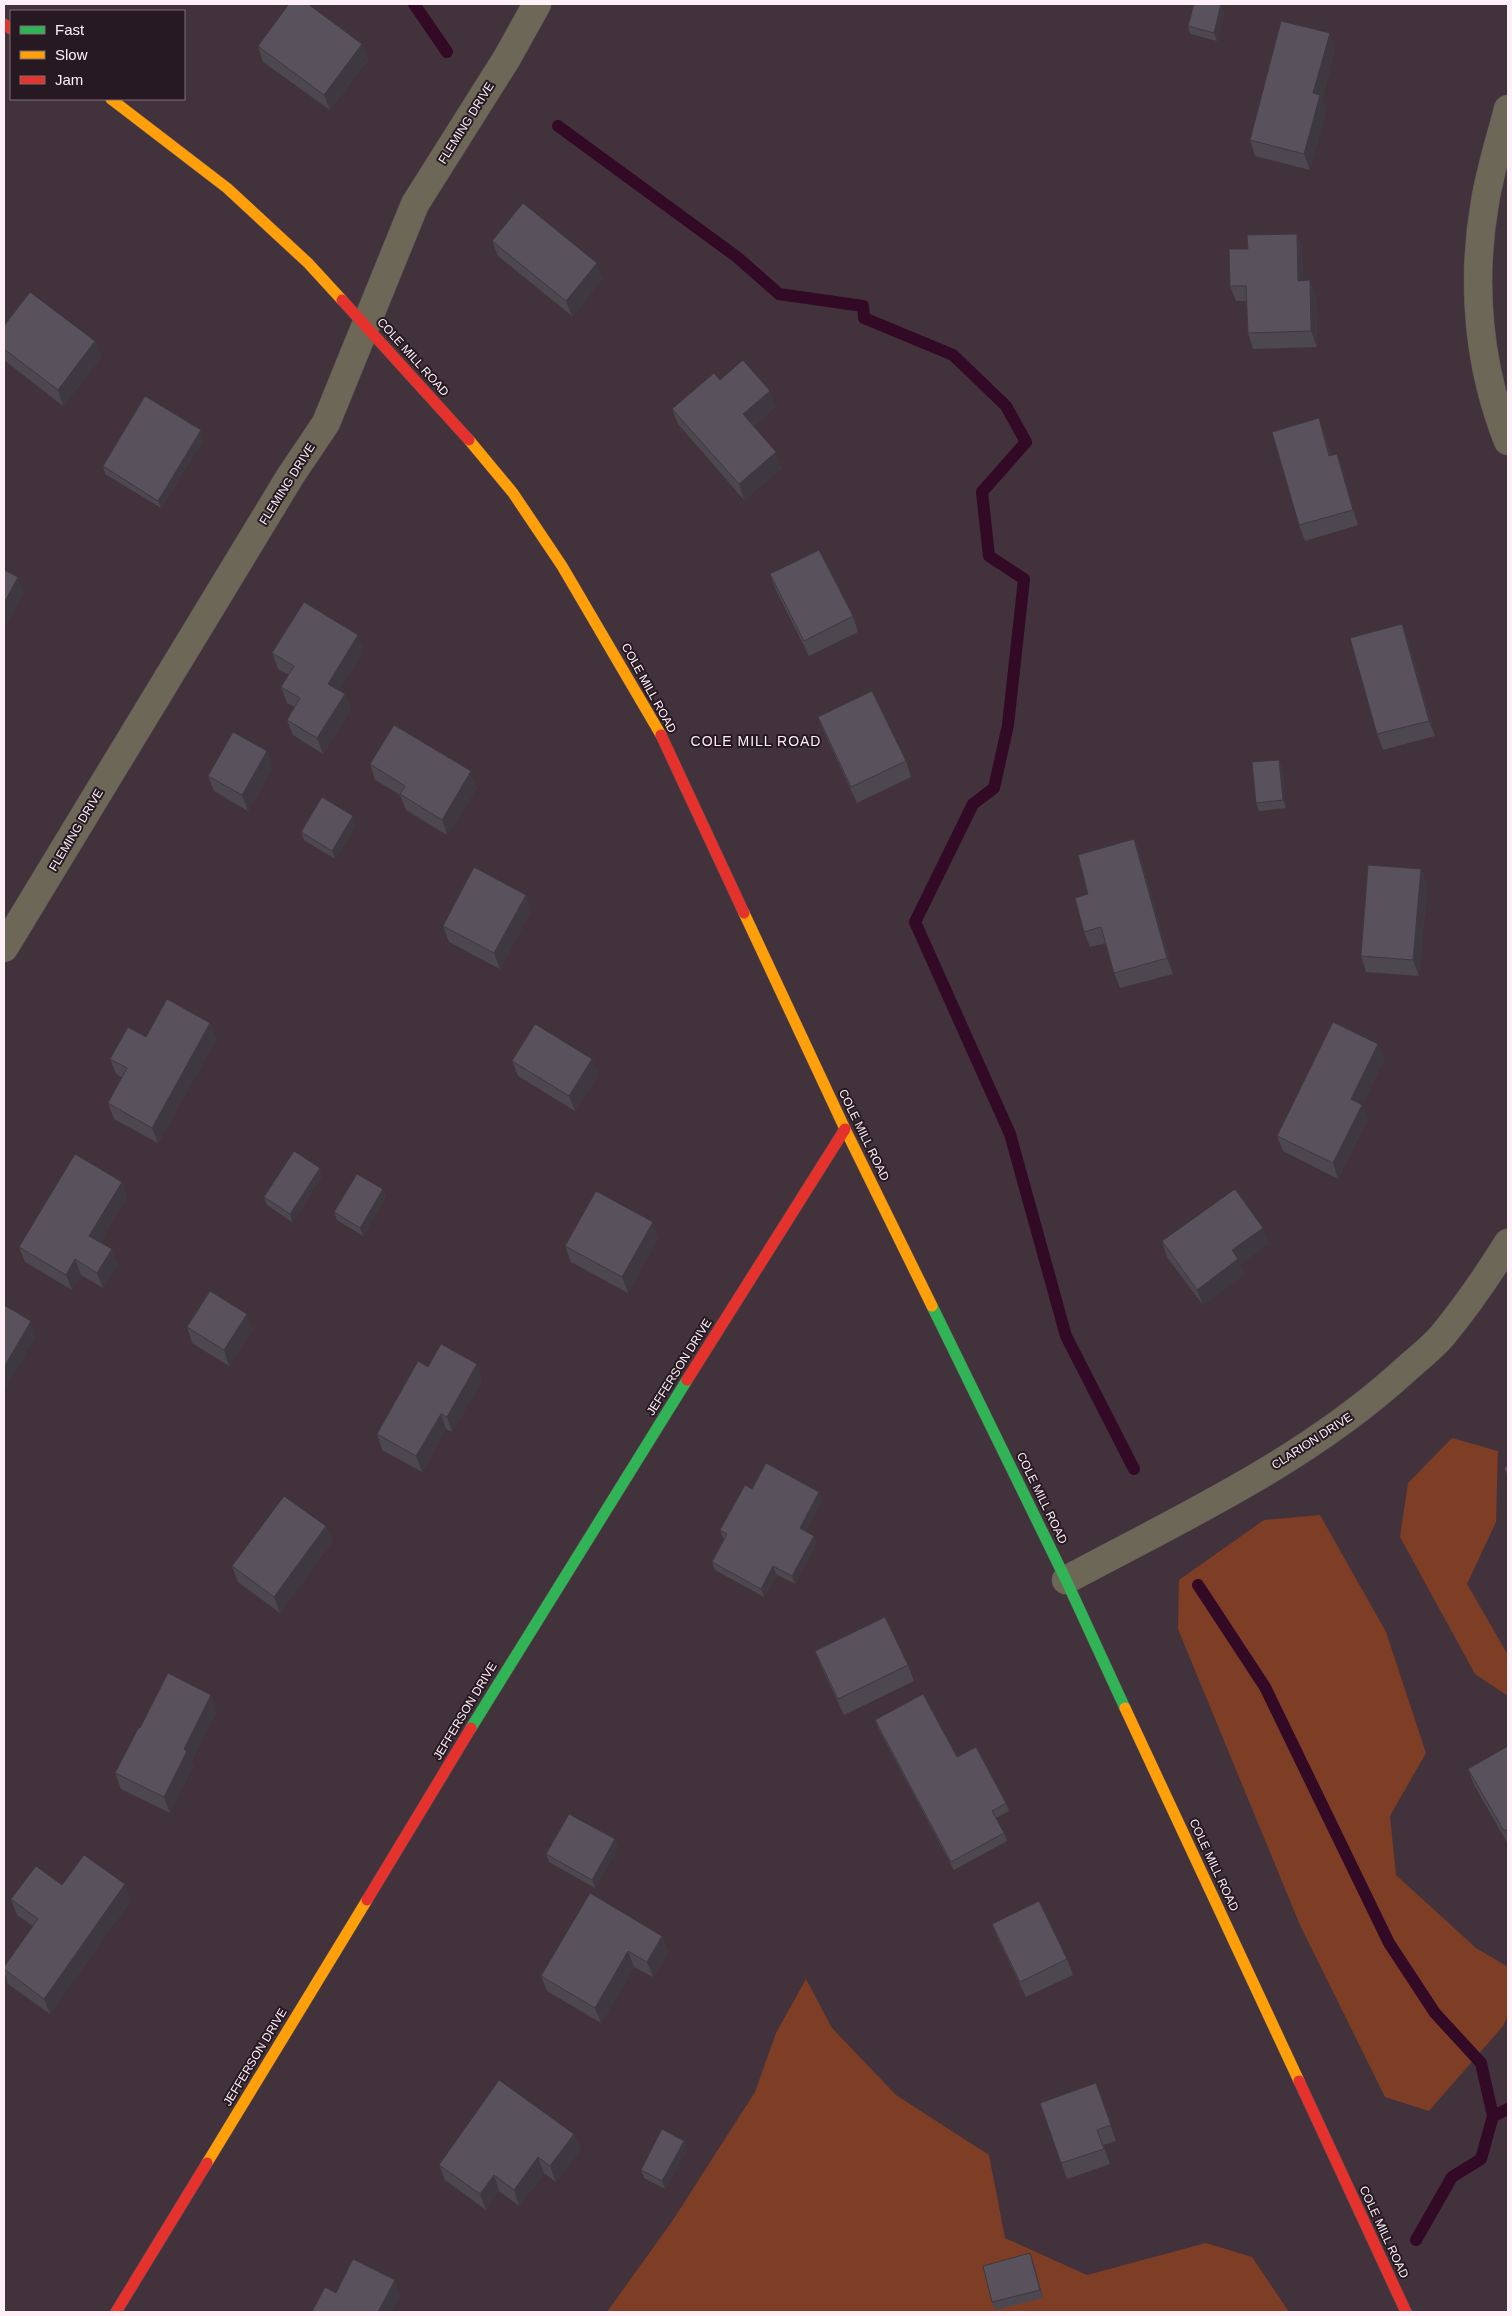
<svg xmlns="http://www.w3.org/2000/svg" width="1512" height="2316" viewBox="0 0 1512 2316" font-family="Helvetica,sans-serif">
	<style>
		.green { fill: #7e3d25 }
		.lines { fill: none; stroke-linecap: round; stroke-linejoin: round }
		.stream { stroke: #320a26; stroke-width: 12 }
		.street-casing { stroke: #5b4e55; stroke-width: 29 }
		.fast-casing { stroke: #5b4e55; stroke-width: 12 }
		.slow-casing { stroke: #5b4e55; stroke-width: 12 }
		.jam-casing { stroke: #5b4e55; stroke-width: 12 }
		.street { stroke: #6c6756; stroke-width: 28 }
		.fast { stroke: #30b455; stroke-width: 11 }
		.slow { stroke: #ff9f0a; stroke-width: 11 }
		.jam { stroke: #e5322d; stroke-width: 11 }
		.wall { fill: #4d4750 }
		.shaded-wall { fill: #3e3941 }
		.building { fill: #59525d; stroke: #3e3941 }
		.labels { text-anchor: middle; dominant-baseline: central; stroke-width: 4; stroke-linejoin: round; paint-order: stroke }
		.street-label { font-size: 12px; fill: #fff0f8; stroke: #261921 }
		.neighbourhood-label { font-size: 14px; letter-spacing: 1px; fill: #fff0f8; stroke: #261921 }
	</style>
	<rect width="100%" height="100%" fill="#42323c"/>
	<!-- green -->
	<path class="green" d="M1452,1438L1498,1451L1496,1522L1467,1584L1508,1655V1696L1475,1674L1400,1537L1408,1483Z
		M1320,1515L1386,1632L1426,1753L1390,1816L1396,1875L1476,1948L1508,1967V2016L1503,2026L1429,2111L1385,2097L1300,1925L1178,1629L1179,1580L1264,1520Z
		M806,1979L832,2028L896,2095L989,2155L1005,2238L1087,2275L1206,2243L1252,2257L1289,2312H607L673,2220L755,2092L776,2033Z"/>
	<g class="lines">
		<!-- stream -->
		<path class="stream" d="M414,4L447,52
			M558,126L737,257L779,294L863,306L864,318L953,355L1006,406L1026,442L982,492L989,556L1024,579L1008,725L994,788L973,804L915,922L1010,1134L1066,1336L1134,1469
			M1198,1585L1265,1687L1389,1943L1435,2013L1481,2063L1493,2116L1481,2159L1452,2177L1416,2240
			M1493,2116L1508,2109"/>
		<!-- street casing -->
		<g class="street-casing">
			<path id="street" d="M1508,109C1500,140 1490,171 1485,202C1471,282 1478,366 1508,441
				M4,948L291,475L326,423L415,204L507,58L537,4
				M1066,1580C1182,1518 1305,1461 1403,1372C1416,1360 1431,1349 1442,1336C1466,1307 1488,1275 1508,1243"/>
		</g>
		<!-- fast casing -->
		<g class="fast-casing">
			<path id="fast" d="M932,1306L1066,1580L1125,1708
				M471,1728L687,1380"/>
		</g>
		<!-- slow casing -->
		<g class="slow-casing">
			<path id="slow" d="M111,99L227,188L308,263L342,300
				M469,440L513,493L562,566L661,735
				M744,913L845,1129L932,1306
				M1125,1708L1299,2081
				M207,2163L367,1900"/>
		</g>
		<!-- jam casing -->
		<g class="jam-casing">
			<path id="jam" d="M4,24L11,29
				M342,300L469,440
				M661,735L744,913
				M687,1380L845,1129
				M367,1900L471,1728
				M1299,2081L1406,2312
				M116,2312L207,2163"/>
		</g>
		<!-- street -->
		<use href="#street" class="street"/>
		<!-- fast -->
		<use href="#fast" class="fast"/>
		<!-- slow -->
		<use href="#slow" class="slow"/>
		<!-- jam -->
		<use href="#jam" class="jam"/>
	</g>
	<!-- wall -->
	<path class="wall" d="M1224,12L1217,41L1190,34L1188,26Z
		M362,44L368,60L330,110L263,62L258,46Z
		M1335,49L1322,99L1326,110L1310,170L1255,156L1250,140Z
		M1297,234L1302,249L1303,281L1316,296L1317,347L1253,349L1248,333L1247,301H1236L1230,286L1248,249Z
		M492,241L597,263L602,279L572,316L498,256Z
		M4,326L95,341L101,357L63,406L4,360Z
		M720,380L770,391L775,407L753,426L782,468L744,500L678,424L672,409Z
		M1319,418L1324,434L1331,455L1337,454L1342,469L1358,525L1305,541L1299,525Z
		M204,438L161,508L105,474L103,466Z
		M770,574L853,616L858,632L809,656L776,590Z
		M1408,639L1435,736L1383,750L1377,734Z
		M364,651L339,690L345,694L351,709L323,754L293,735L287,720L295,707L287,703L281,687L289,675L278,669L272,653Z
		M818,717L906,761L911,777L857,803L824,732Z
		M1279,760L1282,768L1286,808L1259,811L1256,803Z
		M370,764L477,787L447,835L406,810L400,795L375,780Z
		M273,767L248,811L214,791L208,776Z
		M356,824L335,859L304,840L301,832Z
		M1134,839L1140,855L1173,974L1120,988L1114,973L1106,943L1090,947L1084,932L1088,894Z
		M1421,869L1427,885L1419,976L1366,972L1361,956Z
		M526,895L531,910L500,969L449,942L443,926Z
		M210,1023L216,1039L158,1143L114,1119L108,1103L122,1078L116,1074L110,1059Z
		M1378,1044L1384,1060L1362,1105L1367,1120L1338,1179L1283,1151L1277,1136Z
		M512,1061L598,1074L575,1111L518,1076Z
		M322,1176L292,1222L267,1205L264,1197Z
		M122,1182L127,1198L100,1242L112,1249L117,1265L103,1288L81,1275L72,1290L25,1262L19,1247Z
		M383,1189L385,1197L363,1236L337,1220L334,1212Z
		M658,1238L628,1293L571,1262L565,1246Z
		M1162,1241L1269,1243L1240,1264L1244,1275L1203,1305L1167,1257Z
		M187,1327L253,1329L229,1366L192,1343Z
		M428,1367L482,1380L452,1432L446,1429L422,1472L382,1450L377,1434Z
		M752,1489L819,1492L822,1500L805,1532L814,1536L816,1544L795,1584L776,1574L764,1597L715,1570L712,1562L724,1539L723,1538L720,1530Z
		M326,1526L332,1542L280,1613L238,1582L232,1566Z
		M815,1651L908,1665L914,1681L844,1715L821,1666Z
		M217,1711L191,1762L193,1766L170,1813L121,1789L115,1773L140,1728Z
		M875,1720L957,1757L1006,1803L1009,1811L996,1818L1004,1833L1007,1841L954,1870L878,1728Z
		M1508,1746V1844L1474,1785L1468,1769Z
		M618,1847L595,1888L549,1862L546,1854Z
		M11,1899L131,1900L50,2014L8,1984L4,1971V1967L33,1926L17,1915Z
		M992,1924L1067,1959L1073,1975L1026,1997L998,1939Z
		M662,1936L668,1951L653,1977L634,1967L601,2023L547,1991L541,1976Z
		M1096,2083L1116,2141L1103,2145L1110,2164L1067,2179L1040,2103Z
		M574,2134L580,2150L556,2182L544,2173L519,2206L499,2191L486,2210L445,2180L439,2165Z
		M684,2141L687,2149L665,2189L644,2178L641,2170Z
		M1033,2261L1043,2298L995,2310L992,2302Z"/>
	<!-- shaded-wall -->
	<path class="shaded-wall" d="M1221,4L1224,12L1217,41L1214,33Z
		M1330,33L1335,49L1322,99L1326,110L1310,170L1304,154L1313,93Z
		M362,44L368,60L330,110L324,95Z
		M1297,234L1302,249L1304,296L1298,281Z
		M597,263L602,279L572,316L566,301Z
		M1310,280L1316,296L1317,347L1311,331Z
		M95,341L101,357L63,406L58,390Z
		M770,391L775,407L748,430L743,414Z
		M1319,418L1324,434L1335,471L1329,456Z
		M201,430L204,438L161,508L158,501Z
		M776,452L782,468L744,500L739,484Z
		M1337,454L1342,469L1358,525L1353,510Z
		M18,577L24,593L4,629V603Z
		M1402,624L1408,639L1435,736L1429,721Z
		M358,635L364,651L334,699L328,684Z
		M345,694L351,709L323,754L317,738Z
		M267,751L273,767L248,811L242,795Z
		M1279,760L1282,768L1286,808L1283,800Z
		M471,771L477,787L447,835L442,820Z
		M353,816L356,824L335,859L332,851Z
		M1134,839L1140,855L1173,974L1167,958Z
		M1421,869L1427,885L1419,976L1413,960Z
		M526,895L531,910L500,969L494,953Z
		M210,1023L216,1039L158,1143L152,1128Z
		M1378,1044L1384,1060L1362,1105L1367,1120L1338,1179L1333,1163L1351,1099Z
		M592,1059L598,1074L575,1111L569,1096Z
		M320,1168L322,1176L292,1222L290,1214Z
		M122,1182L127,1198L95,1251L89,1236Z
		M383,1189L385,1197L363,1236L360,1228Z
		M653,1222L658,1238L628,1293L622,1277Z
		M1263,1228L1269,1243L1240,1264L1244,1275L1203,1305L1197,1290L1232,1250Z
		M112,1249L117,1265L103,1288L97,1273Z
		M75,1259L81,1275L72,1290L66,1275Z
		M247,1314L253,1329L229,1366L224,1350Z
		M31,1321L36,1336L4,1392V1367Z
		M477,1364L482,1380L452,1432L447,1417Z
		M441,1414L446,1429L422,1472L416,1456Z
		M819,1492L822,1500L803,1536L800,1528Z
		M326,1526L332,1542L280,1613L274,1597Z
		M814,1536L816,1544L795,1584L792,1576Z
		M773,1566L776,1574L764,1597L761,1589Z
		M211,1695L217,1711L191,1762L193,1766L170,1813L164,1797L184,1749Z
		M615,1839L618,1847L595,1888L592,1880Z
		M125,1884L131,1900L50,2014L44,1999Z
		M662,1936L668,1951L653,1977L647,1962Z
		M628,1951L634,1967L601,2023L595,2008Z
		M4,2099L6,2105L4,2109Z
		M574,2134L580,2150L556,2182L550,2166Z
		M684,2141L687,2149L665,2189L662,2181Z
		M538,2157L544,2173L519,2206L514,2190Z
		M494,2175L499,2191L486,2210L480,2194Z
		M1030,2253L1033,2261L1043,2298L1040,2290Z
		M395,2280L400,2296L392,2312H378Z"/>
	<!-- building -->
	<path class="building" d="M289,4H308L362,44L324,95L258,46Z
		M1194,4H1221L1214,33L1188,26Z
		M1281,21L1330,33L1313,93L1320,95L1304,154L1250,140Z
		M523,203L597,263L566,301L492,241Z
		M1297,234L1298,281L1310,280L1311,331L1248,333L1246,286H1230L1229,249H1248L1247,235Z
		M30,292L95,341L58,390L4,349V326Z
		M743,360L770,391L743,414L776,452L739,484L672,409L714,373L720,380Z
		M145,396L201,430L158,501L103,466Z
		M1319,418L1329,456L1337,454L1353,510L1299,525L1272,432Z
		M819,550L853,616L804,641L770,574Z
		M4,570L18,577L4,603Z
		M304,602L358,635L328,684L345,694L317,738L287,720L300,698L281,687L294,666L272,653Z
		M1402,624L1429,721L1377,734L1350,638Z
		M872,691L906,761L851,787L818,717Z
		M394,725L471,771L442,820L400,794L405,786L370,764Z
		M233,732L267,751L242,795L208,776Z
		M1279,760L1283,800L1256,803L1252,762Z
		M322,797L353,816L332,851L301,832Z
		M1134,839L1167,958L1114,973L1101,927L1084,932L1075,898L1088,894L1078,855Z
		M1368,865L1421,869L1413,960L1361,956Z
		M474,867L526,895L494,953L443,926Z
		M167,999L210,1023L152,1128L108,1103L127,1068L110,1059L128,1027L146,1037Z
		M1333,1022L1378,1044L1351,1099L1362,1105L1333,1163L1277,1136Z
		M535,1024L592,1059L569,1096L512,1061Z
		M294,1151L320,1168L290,1214L264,1197Z
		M75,1154L122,1182L89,1236L112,1249L97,1273L75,1259L66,1275L19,1247Z
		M357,1174L383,1189L360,1228L334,1212Z
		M1235,1189L1263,1228L1232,1250L1238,1259L1197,1290L1162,1241Z
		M596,1191L653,1222L622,1277L565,1246Z
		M210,1291L247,1314L224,1350L187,1327Z
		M4,1305L31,1321L4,1367Z
		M441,1344L477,1364L447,1417L441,1414L416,1456L377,1434L418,1361L428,1367Z
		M766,1463L819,1492L800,1528L814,1536L792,1576L773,1566L761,1589L712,1562L727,1534L720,1530L745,1485L752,1489Z
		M1508,1466V1477L1504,1468Z
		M284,1496L326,1526L274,1597L232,1566Z
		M885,1617L908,1665L838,1699L815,1651Z
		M168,1673L211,1695L184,1749L187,1751L164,1797L115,1773L139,1727L140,1728Z
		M923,1694L957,1757L976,1747L1006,1803L992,1811L1004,1833L951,1862L875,1720Z
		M1508,1746V1829L1504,1831L1468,1769Z
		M569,1814L615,1839L592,1880L546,1854Z
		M84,1855L125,1884L44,1999L4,1969V1967L38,1919L11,1899L36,1866L62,1885Z
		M590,1893L662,1936L647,1962L628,1951L595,2008L541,1976Z
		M1039,1901L1067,1959L1020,1982L992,1924Z
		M499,2080L574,2134L550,2166L538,2157L514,2190L494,2175L480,2194L439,2165Z
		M1096,2083L1111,2125L1097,2130L1104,2149L1061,2163L1040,2103Z
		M662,2129L684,2141L662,2181L641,2170Z
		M1030,2253L1040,2290L992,2302L983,2266Z
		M353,2259L395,2280L378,2312H312L325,2287L336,2293Z"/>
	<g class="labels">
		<!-- street labels -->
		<g class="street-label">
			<text transform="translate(466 123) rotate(-58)">FLEMING DRIVE</text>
			<text transform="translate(413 357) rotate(48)">COLE MILL ROAD</text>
			<text transform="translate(287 484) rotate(-58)">FLEMING DRIVE</text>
			<text transform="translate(649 688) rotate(61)">COLE MILL ROAD</text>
			<text transform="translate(76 830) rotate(-59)">FLEMING DRIVE</text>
			<text transform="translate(864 1135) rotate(64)">COLE MILL ROAD</text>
			<text transform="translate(679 1367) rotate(-58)">JEFFERSON DRIVE</text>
			<text transform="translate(1312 1441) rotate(-33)">CLARION DRIVE</text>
			<text transform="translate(1042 1498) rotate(64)">COLE MILL ROAD</text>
			<text transform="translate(465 1711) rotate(-59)">JEFFERSON DRIVE</text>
			<text transform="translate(1214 1865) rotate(65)">COLE MILL ROAD</text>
			<text transform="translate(255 2057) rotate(-59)">JEFFERSON DRIVE</text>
			<text transform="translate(1384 2232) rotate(65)">COLE MILL ROAD</text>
		</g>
		<!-- neighbourhood labels -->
		<g class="neighbourhood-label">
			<text x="756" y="741">COLE MILL ROAD</text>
		</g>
	</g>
	<!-- border -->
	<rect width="1512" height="2316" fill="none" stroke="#fff0f8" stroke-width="10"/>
	<!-- legend -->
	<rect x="10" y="10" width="175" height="90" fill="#261921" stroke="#7d6f77"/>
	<rect x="20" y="26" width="25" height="8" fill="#30b455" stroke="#7d6f77"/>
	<text x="55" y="35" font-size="15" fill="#fff0f8">Fast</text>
	<rect x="20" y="51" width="25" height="8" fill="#ff9f0a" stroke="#7d6f77"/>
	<text x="55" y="60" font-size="15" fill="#fff0f8">Slow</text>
	<rect x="20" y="76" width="25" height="8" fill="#e5322d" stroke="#7d6f77"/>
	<text x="55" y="85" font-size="15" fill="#fff0f8">Jam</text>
</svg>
